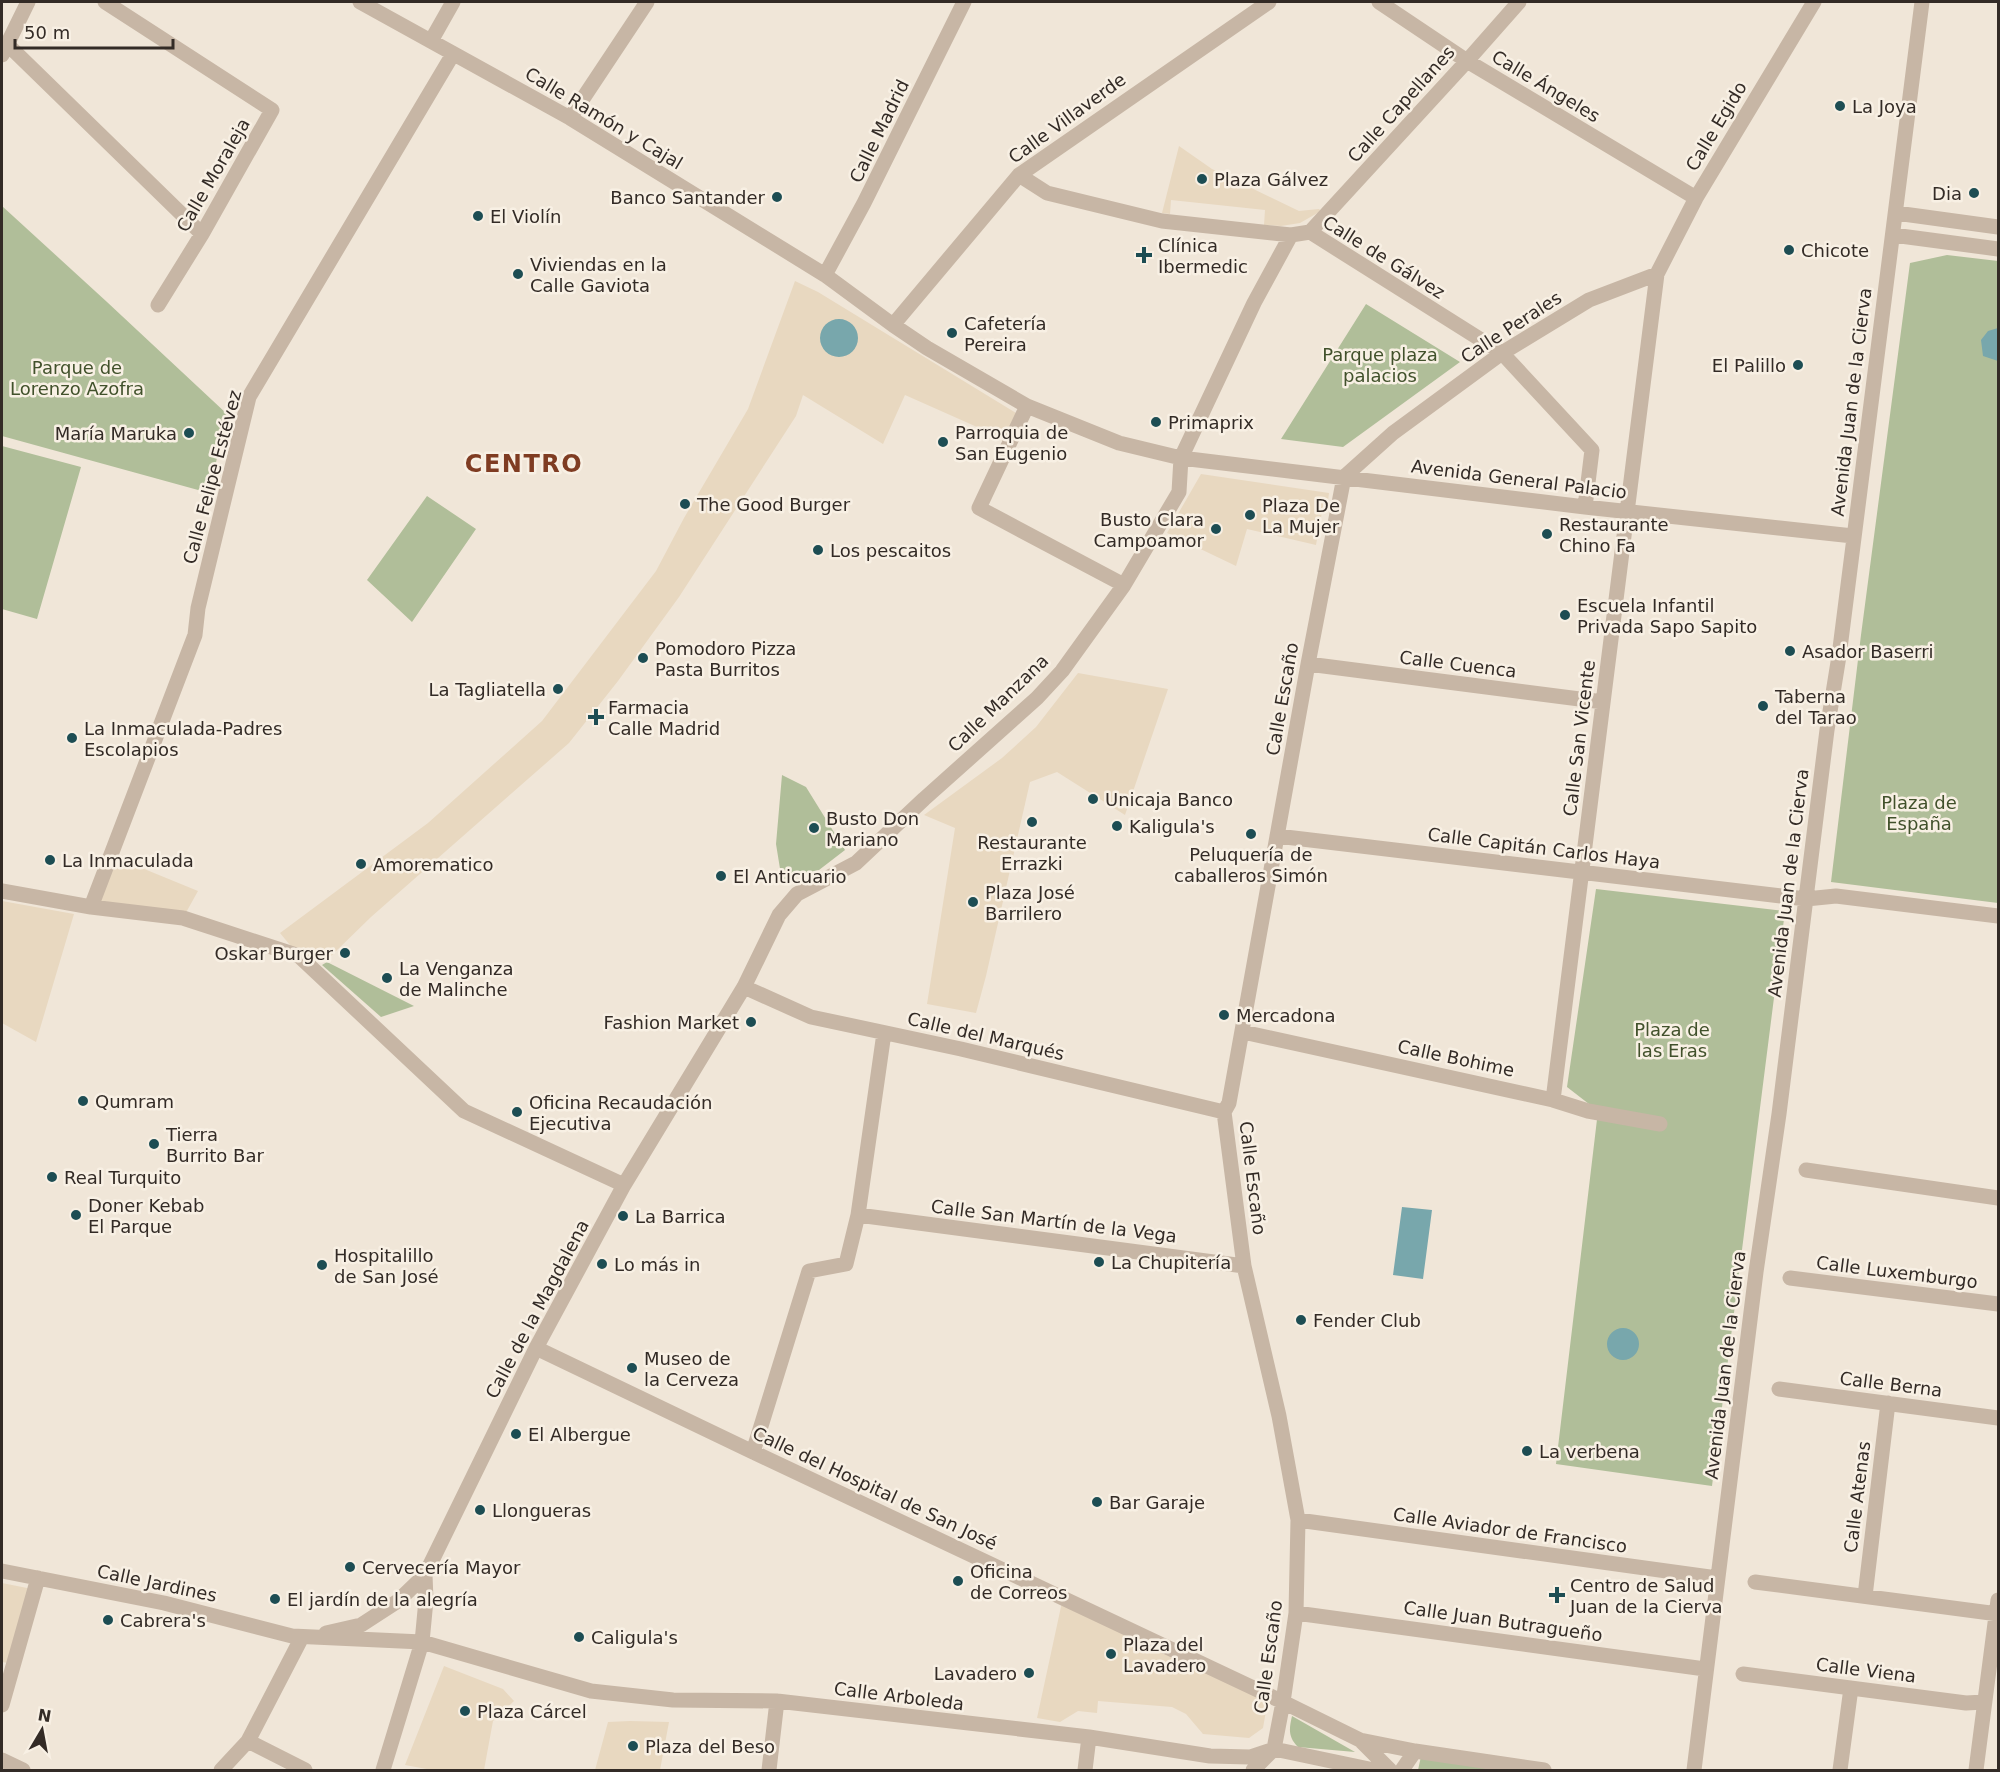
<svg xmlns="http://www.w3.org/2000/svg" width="2000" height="1772" viewBox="0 0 2000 1772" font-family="'DejaVu Sans',sans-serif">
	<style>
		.green { fill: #b0be99 }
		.plaza { fill: #e8d8c0 }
		.water { fill: #78a7ac }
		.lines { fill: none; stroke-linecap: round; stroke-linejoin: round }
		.minor { stroke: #c7b6a5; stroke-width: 15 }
		.poi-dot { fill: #1d4d53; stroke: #f8f0e4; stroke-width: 2 }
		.labels { text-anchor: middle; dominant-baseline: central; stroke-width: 5; stroke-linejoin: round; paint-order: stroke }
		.street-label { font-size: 18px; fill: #332b26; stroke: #f8f0e4 }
		.poi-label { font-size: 18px; fill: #332b26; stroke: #f8f0e4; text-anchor: start }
		.park-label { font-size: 18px; fill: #41512b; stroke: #f8f0e4 }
		.district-label { font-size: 24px; font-weight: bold; letter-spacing: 1.5px; fill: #7f3c22; stroke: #f8f0e4 }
	</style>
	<rect width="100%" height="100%" fill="#f0e6d8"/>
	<!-- green -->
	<path class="green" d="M2,206L107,302L227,414L209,493L2,436Z
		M1947,255L1998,261V903L1831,882L1861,635L1910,263Z
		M1366,304L1460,362L1343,447L1281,439Z
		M2,446L81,467L37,619L2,609Z
		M427,496L476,529L412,622L367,580Z
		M782,775L806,787L845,850L819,870L782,881L776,844Z
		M1596,889L1785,911L1712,1486L1556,1464L1598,1111L1567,1087Z
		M327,962L414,1006L381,1017L322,965Z
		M1292,1716L1355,1752L1298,1747C1288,1737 1289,1729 1292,1716Z
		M1422,1752L1520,1770H1418Z"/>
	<!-- plaza -->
	<path class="plaza" d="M1179,146L1212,169L1299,211L1319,209L1321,211L1300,223L1281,226L1264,225L1265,210L1171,200L1170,214L1162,213Z
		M795,281L818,292L1016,413L1004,439L905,395L883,444L803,395L796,416L679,597L618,681L569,743L371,917L331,956H299L280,933L428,823L542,721L656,571L684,518L748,409Z
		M1201,474L1329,493L1328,501H1324L1316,545L1247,529L1236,566L1167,533Z
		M1078,673L1168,689L1125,815L1057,772L1030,782L986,976L976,1013L927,1004L955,828L924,815L1002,758L1036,727Z
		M115,857L198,891L183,918L91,907Z
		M2,901L74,914L36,1042L2,1023Z
		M2,1583L32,1589L8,1663L2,1662Z
		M1062,1602L1258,1695L1267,1705L1263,1728L1249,1738L1203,1734L1186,1714L1172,1707L1098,1701L1097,1713L1078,1711L1060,1722L1037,1718Z
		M444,1666L503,1689L514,1701L493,1721L484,1770H432L405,1765Z
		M630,1721L669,1722L660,1770H595L608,1722Z"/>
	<!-- water -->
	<path class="water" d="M820 338a19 19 0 1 1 38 0a19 19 0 1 1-38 0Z
		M1998,328V361L1983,356L1981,340L1988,331Z
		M1402,1207L1432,1210L1423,1279L1393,1275Z
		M1607 1344a16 16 0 1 1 32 0a16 16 0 1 1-32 0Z"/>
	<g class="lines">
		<!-- minor -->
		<path class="minor" d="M105,2L272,110L202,234L158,305
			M360,2L570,118L825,275L893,325L927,348L1027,406L1119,443L1181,458L1585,507L1853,536
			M1379,2L1467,61L1696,198
			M431,41L453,2
			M7,44L202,234
			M2,55L28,2
			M570,118L647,2
			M1019,175L1047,193L1162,221L1291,235L1310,232L1502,353L1592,450L1585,507
			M1896,213L1998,227
			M1310,232L1467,61L1519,2
			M1893,235L1998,249
			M825,275L864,203L964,2
			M893,325L1019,175L1269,2
			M1027,406L979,508L1124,585
			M1308,664L1603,702
			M1277,836L1806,899L1836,896L1998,916
			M2,891L91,907L183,918L299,956L464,1111L624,1185
			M91,907L195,635L198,608L249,397L453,54
			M744,987L811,1017L961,1049L1224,1112
			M1243,1032L1553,1100L1588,1111L1660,1124
			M1553,1100L1657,274L1696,198L1814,2
			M1806,1170L1998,1198
			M858,1215L1244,1266
			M1790,1278L1998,1304
			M536,1348L753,1452L1283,1702L1360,1740L1390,1770
			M1779,1389L1998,1418
			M753,1452L809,1271L846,1264L858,1215L884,1033
			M1298,1520L1717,1578
			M2,1571L164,1603L292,1636L422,1642L591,1691L673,1700L777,1701L1089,1737L1210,1756L1250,1757L1274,1749L1374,1770
			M1755,1582L1998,1614
			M1865,1596L1888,1403
			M1296,1613L1705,1669
			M326,1633L361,1625L398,1601L425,1575
			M1743,1674L1966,1703L1984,1702
			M2,1705L38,1578
			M1360,1740L1415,1751L1544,1770
			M248,1741L305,1770
			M2,1760L23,1770
			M221,1770L248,1741L302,1637
			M383,1770L422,1642L426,1600L425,1575L536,1348L624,1185L744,987L779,915L797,894L856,863L924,799L1037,698L1062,671L1124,585L1179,492L1181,458L1254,303L1291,235
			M769,1770L777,1701
			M1085,1770L1089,1737
			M1253,1770L1274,1749L1283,1702L1296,1613L1298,1520L1279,1416L1244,1266L1224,1112L1229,1103L1308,664L1344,477L1393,433L1502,353L1589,300L1657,274
			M1402,1770L1415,1751
			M1694,1770L1756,1272L1779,1114L1827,730L1839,656L1922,2
			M1840,1770L1851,1688
			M1976,1770L1998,1600"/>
	</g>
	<!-- markers -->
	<g class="poi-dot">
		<circle cx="1840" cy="106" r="6"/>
		<circle cx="1202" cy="179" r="6"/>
		<circle cx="1974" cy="193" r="6"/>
		<circle cx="777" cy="197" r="6"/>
		<circle cx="478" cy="216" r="6"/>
		<circle cx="1789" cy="250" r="6"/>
		<path d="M1141 246h6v6h6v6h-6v6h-6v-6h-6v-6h6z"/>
		<circle cx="518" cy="274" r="6"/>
		<circle cx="952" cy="333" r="6"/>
		<circle cx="1798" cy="365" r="6"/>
		<circle cx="1156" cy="422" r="6"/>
		<circle cx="189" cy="433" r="6"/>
		<circle cx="943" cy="442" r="6"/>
		<circle cx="685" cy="504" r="6"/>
		<circle cx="1250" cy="515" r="6"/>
		<circle cx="1216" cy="529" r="6"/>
		<circle cx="1547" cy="534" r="6"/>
		<circle cx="818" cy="550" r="6"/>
		<circle cx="1565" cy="615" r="6"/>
		<circle cx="1790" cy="651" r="6"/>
		<circle cx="643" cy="658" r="6"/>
		<circle cx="558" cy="689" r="6"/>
		<circle cx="1763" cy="706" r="6"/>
		<path d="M593 708h6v6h6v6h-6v6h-6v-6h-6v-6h6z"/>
		<circle cx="72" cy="738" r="6"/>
		<circle cx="1093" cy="799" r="6"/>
		<circle cx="1032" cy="822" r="6"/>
		<circle cx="1117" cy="826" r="6"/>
		<circle cx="814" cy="828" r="6"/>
		<circle cx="1251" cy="834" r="6"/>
		<circle cx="50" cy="860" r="6"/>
		<circle cx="361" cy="864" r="6"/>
		<circle cx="721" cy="876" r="6"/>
		<circle cx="973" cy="902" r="6"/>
		<circle cx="345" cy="953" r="6"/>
		<circle cx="387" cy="978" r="6"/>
		<circle cx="1224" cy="1015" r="6"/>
		<circle cx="751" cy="1022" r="6"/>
		<circle cx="83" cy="1101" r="6"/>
		<circle cx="517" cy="1112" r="6"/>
		<circle cx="154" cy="1144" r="6"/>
		<circle cx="52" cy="1177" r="6"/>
		<circle cx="76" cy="1215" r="6"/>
		<circle cx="623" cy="1216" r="6"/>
		<circle cx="1099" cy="1262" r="6"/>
		<circle cx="602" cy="1264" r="6"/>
		<circle cx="322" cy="1265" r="6"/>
		<circle cx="1301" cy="1320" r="6"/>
		<circle cx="632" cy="1368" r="6"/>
		<circle cx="516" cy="1434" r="6"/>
		<circle cx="1527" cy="1451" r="6"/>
		<circle cx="1097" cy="1502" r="6"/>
		<circle cx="480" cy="1510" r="6"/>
		<circle cx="350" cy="1567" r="6"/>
		<circle cx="958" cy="1581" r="6"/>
		<path d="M1554 1586h6v6h6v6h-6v6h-6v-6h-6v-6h6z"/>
		<circle cx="275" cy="1599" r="6"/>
		<circle cx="108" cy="1620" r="6"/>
		<circle cx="579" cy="1637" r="6"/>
		<circle cx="1111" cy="1654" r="6"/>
		<circle cx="1029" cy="1673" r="6"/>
		<circle cx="465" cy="1711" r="6"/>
		<circle cx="633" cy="1746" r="6"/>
	</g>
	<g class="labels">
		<!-- street labels -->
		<g class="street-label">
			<text transform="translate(1546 86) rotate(31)">Calle Ángeles</text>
			<text transform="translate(1401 104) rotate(-48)">Calle Capellanes</text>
			<text transform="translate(604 118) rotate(31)">Calle Ramón y Cajal</text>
			<text transform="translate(1067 118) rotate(-36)">Calle Villaverde</text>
			<text transform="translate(1716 126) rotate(-59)">Calle Egido</text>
			<text transform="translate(879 131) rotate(-64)">Calle Madrid</text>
			<text transform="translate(213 175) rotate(-60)">Calle Moraleja</text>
			<text transform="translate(1384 257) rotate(32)">Calle de Gálvez</text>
			<text transform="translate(1511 327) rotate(-33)">Calle Perales</text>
			<text transform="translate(1851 402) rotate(-83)">Avenida Juan de la Cierva</text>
			<text transform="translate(212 477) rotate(-75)">Calle Felipe Estévez</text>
			<text transform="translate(1519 479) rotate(7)">Avenida General Palacio</text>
			<text transform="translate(1458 664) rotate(7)">Calle Cuenca</text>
			<text transform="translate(1282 699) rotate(-80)">Calle Escaño</text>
			<text transform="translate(998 703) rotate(-44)">Calle Manzana</text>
			<text transform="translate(1579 738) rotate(-83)">Calle San Vicente</text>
			<text transform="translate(1544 848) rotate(7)">Calle Capitán Carlos Haya</text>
			<text transform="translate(1788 883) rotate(-83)">Avenida Juan de la Cierva</text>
			<text transform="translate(986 1036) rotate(13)">Calle del Marqués</text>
			<text transform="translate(1456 1058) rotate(12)">Calle Bohime</text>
			<text transform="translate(1253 1178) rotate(83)">Calle Escaño</text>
			<text transform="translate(1054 1221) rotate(7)">Calle San Martín de la Vega</text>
			<text transform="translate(1897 1272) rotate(7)">Calle Luxemburgo</text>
			<text transform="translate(537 1309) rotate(-62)">Calle de la Magdalena</text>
			<text transform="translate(1725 1365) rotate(-83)">Avenida Juan de la Cierva</text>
			<text transform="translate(1891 1384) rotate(7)">Calle Berna</text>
			<text transform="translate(875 1488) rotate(25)">Calle del Hospital de San José</text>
			<text transform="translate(1857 1497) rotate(-83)">Calle Atenas</text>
			<text transform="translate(1510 1530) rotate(8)">Calle Aviador de Francisco</text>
			<text transform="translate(157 1583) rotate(12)">Calle Jardines</text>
			<text transform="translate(1503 1621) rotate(8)">Calle Juan Butragueño</text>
			<text transform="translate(1268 1657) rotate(-82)">Calle Escaño</text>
			<text transform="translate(1866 1670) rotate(7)">Calle Viena</text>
			<text transform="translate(899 1696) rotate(7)">Calle Arboleda</text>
		</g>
		<!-- poi labels -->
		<g class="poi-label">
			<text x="1852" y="106">La Joya</text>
			<text x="1214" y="179">Plaza Gálvez</text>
			<text x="1962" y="193" text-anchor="end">Dia</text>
			<text x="765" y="197" text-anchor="end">Banco Santander</text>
			<text x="490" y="216">El Violín</text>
			<text x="1158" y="245">Clínica<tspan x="1158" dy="21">Ibermedic</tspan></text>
			<text x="1801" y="250">Chicote</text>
			<text x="530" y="264">Viviendas en la<tspan x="530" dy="21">Calle Gaviota</tspan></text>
			<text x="964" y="323">Cafetería<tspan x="964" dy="21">Pereira</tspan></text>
			<text x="1786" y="365" text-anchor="end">El Palillo</text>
			<text x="1168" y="422">Primaprix</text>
			<text x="955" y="432">Parroquia de<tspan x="955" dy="21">San Eugenio</tspan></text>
			<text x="177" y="433" text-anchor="end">María Maruka</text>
			<text x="697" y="504">The Good Burger</text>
			<text x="1262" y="505">Plaza De<tspan x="1262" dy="21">La Mujer</tspan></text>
			<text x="1204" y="519" text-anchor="end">Busto Clara<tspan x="1204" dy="21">Campoamor</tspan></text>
			<text x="1559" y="524">Restaurante<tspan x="1559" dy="21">Chino Fa</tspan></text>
			<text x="830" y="550">Los pescaitos</text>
			<text x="1577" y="605">Escuela Infantil<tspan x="1577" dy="21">Privada Sapo Sapito</tspan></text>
			<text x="655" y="648">Pomodoro Pizza<tspan x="655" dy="21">Pasta Burritos</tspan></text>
			<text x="1802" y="651">Asador Baserri</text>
			<text x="546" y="689" text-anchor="end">La Tagliatella</text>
			<text x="1775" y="696">Taberna<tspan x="1775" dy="21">del Tarao</tspan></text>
			<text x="608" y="707">Farmacia<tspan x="608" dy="21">Calle Madrid</tspan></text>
			<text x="84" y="728">La Inmaculada-Padres<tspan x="84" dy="21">Escolapios</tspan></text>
			<text x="1105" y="799">Unicaja Banco</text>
			<text x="826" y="818">Busto Don<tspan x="826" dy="21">Mariano</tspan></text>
			<text x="1129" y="826">Kaligula's</text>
			<text x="1032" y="842" text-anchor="middle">Restaurante<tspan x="1032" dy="21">Errazki</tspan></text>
			<text x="1251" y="854" text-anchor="middle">Peluquería de<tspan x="1251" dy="21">caballeros Simón</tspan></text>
			<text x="62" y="860">La Inmaculada</text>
			<text x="373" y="864">Amorematico</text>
			<text x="733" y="876">El Anticuario</text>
			<text x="985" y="892">Plaza José<tspan x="985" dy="21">Barrilero</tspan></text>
			<text x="333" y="953" text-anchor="end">Oskar Burger</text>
			<text x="399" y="968">La Venganza<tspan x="399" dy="21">de Malinche</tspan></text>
			<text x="1236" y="1015">Mercadona</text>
			<text x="739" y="1022" text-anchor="end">Fashion Market</text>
			<text x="95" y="1101">Qumram</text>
			<text x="529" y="1102">Oficina Recaudación<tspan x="529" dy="21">Ejecutiva</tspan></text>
			<text x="166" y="1134">Tierra<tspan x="166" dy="21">Burrito Bar</tspan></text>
			<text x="64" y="1177">Real Turquito</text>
			<text x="88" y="1205">Doner Kebab<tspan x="88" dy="21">El Parque</tspan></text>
			<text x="635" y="1216">La Barrica</text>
			<text x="334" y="1255">Hospitalillo<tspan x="334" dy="21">de San José</tspan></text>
			<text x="1111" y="1262">La Chupitería</text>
			<text x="614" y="1264">Lo más in</text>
			<text x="1313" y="1320">Fender Club</text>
			<text x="644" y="1358">Museo de<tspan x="644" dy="21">la Cerveza</tspan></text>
			<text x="528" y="1434">El Albergue</text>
			<text x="1539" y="1451">La verbena</text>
			<text x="1109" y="1502">Bar Garaje</text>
			<text x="492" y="1510">Llongueras</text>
			<text x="362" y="1567">Cervecería Mayor</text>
			<text x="970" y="1571">Oficina<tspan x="970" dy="21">de Correos</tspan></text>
			<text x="1570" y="1585">Centro de Salud<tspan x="1570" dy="21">Juan de la Cierva</tspan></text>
			<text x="287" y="1599">El jardín de la alegría</text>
			<text x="120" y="1620">Cabrera's</text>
			<text x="591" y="1637">Caligula's</text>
			<text x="1123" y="1644">Plaza del<tspan x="1123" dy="21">Lavadero</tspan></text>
			<text x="1017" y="1673" text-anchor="end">Lavadero</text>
			<text x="477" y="1711">Plaza Cárcel</text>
			<text x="645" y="1746">Plaza del Beso</text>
		</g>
		<!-- park labels -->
		<g class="park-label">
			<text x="1380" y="354">Parque plaza<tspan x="1380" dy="21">palacios</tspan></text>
			<text x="77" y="367">Parque de<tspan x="77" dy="21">Lorenzo Azofra</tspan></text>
			<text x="1919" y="802">Plaza de<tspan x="1919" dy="21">España</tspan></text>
			<text x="1672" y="1029">Plaza de<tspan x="1672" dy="21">las Eras</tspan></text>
		</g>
		<!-- district labels -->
		<g class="district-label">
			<text x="524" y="464">CENTRO</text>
		</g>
	</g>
	<!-- border -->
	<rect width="2000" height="1772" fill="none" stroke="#332b26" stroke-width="6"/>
	<!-- north arrow -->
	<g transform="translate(42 1730) rotate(10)" stroke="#f8f0e4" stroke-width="4.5" paint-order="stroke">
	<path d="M0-4.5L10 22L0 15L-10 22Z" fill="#332b26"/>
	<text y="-9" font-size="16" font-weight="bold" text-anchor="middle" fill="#332b26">N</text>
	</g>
	<!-- scale -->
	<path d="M15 39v9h158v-9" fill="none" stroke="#332b26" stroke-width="3"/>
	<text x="24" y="39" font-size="18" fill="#332b26" stroke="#f8f0e4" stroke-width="4.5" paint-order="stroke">50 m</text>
</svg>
